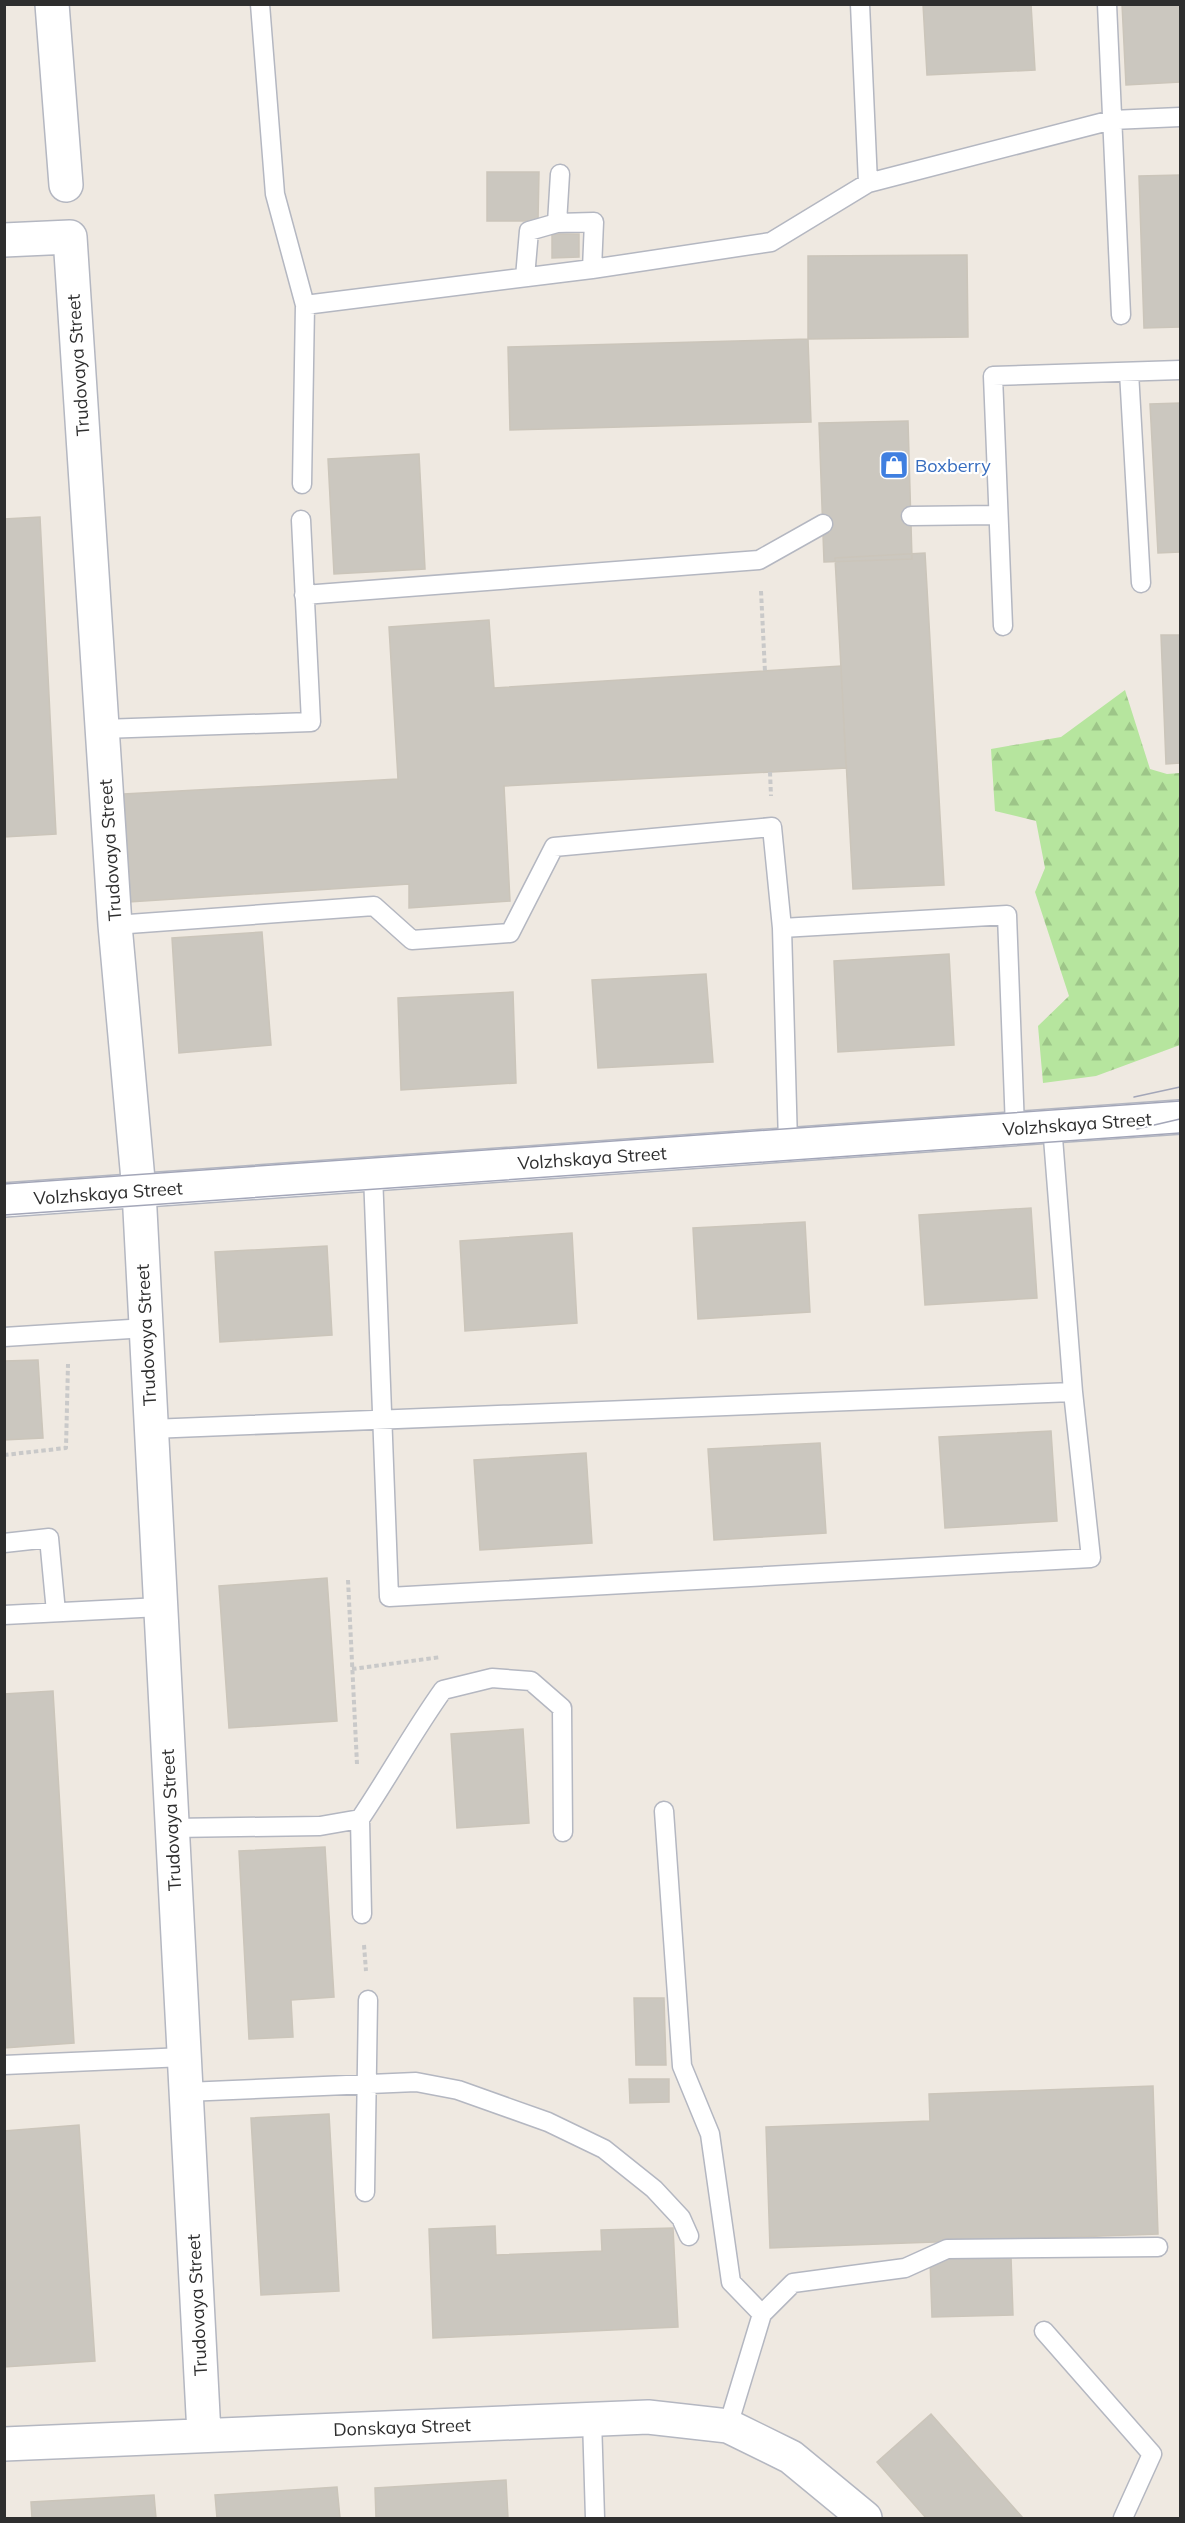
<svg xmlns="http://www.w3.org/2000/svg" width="1185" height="2523" viewBox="0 0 1185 2523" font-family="Mulish,sans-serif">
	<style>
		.forest { fill: url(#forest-firs) }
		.building { fill: #cbc7bf; stroke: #cbc5ba; stroke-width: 1.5 }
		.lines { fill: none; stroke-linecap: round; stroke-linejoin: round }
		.lane-casing { stroke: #b4b7c1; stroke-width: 21 }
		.street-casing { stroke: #b4b7c1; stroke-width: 36 }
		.secondary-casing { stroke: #b4b7c1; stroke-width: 36 }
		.path { stroke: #c9c9c9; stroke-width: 4; stroke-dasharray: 4.5 3; stroke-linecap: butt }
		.lane { stroke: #fff; stroke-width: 18 }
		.street { stroke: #fff; stroke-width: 33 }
		.secondary { stroke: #fff; stroke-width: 33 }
		.tram { stroke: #a3a6b8; stroke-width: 1.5 }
		.labels { text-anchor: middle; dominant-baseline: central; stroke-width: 4.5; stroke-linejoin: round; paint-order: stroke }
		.street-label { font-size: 18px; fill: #2e2e2e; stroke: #fff }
		.shop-label { font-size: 18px; fill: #366cbe; stroke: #fff; text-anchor: start }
	</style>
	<defs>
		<pattern id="forest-firs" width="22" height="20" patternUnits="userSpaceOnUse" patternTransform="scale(1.5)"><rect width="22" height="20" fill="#b6e59e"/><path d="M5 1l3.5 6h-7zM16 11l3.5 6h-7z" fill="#9dc588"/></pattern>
	</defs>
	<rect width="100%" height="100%" fill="#efe9e1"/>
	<!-- forest -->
	<path class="forest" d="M1125,690L1150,769L1167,774L1180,773V1045L1096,1076L1043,1083L1038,1026L1069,996L1035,892L1045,868L1036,821L995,811L991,749L1061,737Z"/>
	<!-- building -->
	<path class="building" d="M923,4H1031L1035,70L927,75Z
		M1122,4H1180V82L1126,85Z
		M487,172H539L538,221H487Z
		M1180,175V327L1144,328L1139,176Z
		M552,234H579V257L552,258Z
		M967,255L968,337L808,339V256Z
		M808,339L811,422L510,430L508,347Z
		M1180,403V552L1158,553L1150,404Z
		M908,421L912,559L824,562L819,423Z
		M419,454L425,569L334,574L328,459Z
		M40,517L56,834L4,837V519Z
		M925,553L944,885L853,889L835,558Z
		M489,620L494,688L841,666L846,768L504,786L510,901L409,908V884L129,902L124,794L398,779L389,627Z
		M1161,635H1180V763L1166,764Z
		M262,932L271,1045L179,1053L172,938Z
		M949,954L954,1045L838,1052L834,961Z
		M706,974L713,1062L598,1068L592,980Z
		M513,992L516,1083L401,1090L398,998Z
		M1031,1208L1037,1298L925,1305L919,1215Z
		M805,1222L810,1312L698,1319L693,1228Z
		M572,1233L577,1323L465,1331L460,1241Z
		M327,1246L332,1335L220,1342L215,1252Z
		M38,1360L43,1438L4,1440V1361Z
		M1051,1431L1057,1521L945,1528L939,1437Z
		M820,1443L826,1533L714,1540L708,1449Z
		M586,1453L592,1543L480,1550L474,1460Z
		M327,1578L337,1721L229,1728L219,1586Z
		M53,1691L74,2043L4,2048V1694Z
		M523,1729L529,1823L457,1828L451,1734Z
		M325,1847L334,1997L291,2000L293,2037L249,2039L239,1851Z
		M634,1998H664L666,2065H636Z
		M629,2079H669V2102L630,2103Z
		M1153,2086L1158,2234L770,2248L766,2127L930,2121L929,2094Z
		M329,2114L339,2291L261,2295L251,2118Z
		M79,2125L95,2361L4,2367V2131Z
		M495,2226L496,2255L602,2251L601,2230L673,2228L678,2327L433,2338L429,2229Z
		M1011,2257L1013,2315L932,2317L930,2259Z
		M931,2414L1023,2518H926L877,2462Z
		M506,2480L508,2518H376L375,2488Z
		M337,2487L340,2518H217L215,2495Z
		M154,2495L156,2518H32L31,2502Z"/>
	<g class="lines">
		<!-- lane casing -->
		<g class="lane-casing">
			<path id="lane" d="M260,4L275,194L305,305L302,484
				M860,4L868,183
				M1107,4L1121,315
				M557,223L594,222L592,269
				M525,277L529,231L557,223L560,174
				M305,305L592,269L771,242L868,183L1112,120L1180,117
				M1129,372L1141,583
				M911,516L997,515
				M304,595L759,560L823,524
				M1003,626L993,376L1180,370
				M102,729L311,722L301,520
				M115,925L374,906L412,940L510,933L554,847L772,827L782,928L788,1143
				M782,928L1007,915L1015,1128
				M373,1174L389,1597L1091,1558L1073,1392
				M4,1337L146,1328
				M151,1429L1073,1392L1052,1125
				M4,1543L49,1538L56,1612
				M4,1615L160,1607
				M664,1811L682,2066L710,2134L731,2282L762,2314
				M360,1819L362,1914
				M172,1828L320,1826L360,1819C389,1776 413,1732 443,1690L492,1678L531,1681L562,1708L563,1832
				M4,2065L184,2057
				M186,2092L416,2082L458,2090L548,2122L604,2149L654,2189L681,2218L689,2236
				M365,2192L368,2000
				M1044,2331L1152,2454L1123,2518
				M592,2419L595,2518
				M728,2426L762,2314L793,2283L905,2268L947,2249L1158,2247"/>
		</g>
		<!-- street casing -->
		<g class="street-casing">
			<path id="street" d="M52,4L66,185
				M4,240L70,237L115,925L139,1191L204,2434
				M4,2444L648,2417L728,2426L791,2457L865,2518"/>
		</g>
		<!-- secondary casing -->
		<g class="secondary-casing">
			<path id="secondary" d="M4,1200L1180,1117"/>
		</g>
		<!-- path -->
		<path class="path" d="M761,591L765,672
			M770,772L771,796
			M4,1455L66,1448L68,1364
			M348,1580L357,1764
			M352,1669L441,1657
			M364,1945L366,1971"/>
		<!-- lane -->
		<use href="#lane" class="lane"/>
		<!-- street -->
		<use href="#street" class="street"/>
		<!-- secondary -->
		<use href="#secondary" class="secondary"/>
		<!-- tram -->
		<path class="tram" d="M1134,1097L1180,1087
			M1137,1129L1180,1119
			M4,1184L1180,1101
			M4,1215L1180,1133"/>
	</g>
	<!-- icons -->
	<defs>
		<g id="shop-square" transform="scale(1.5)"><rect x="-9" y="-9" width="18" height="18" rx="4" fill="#3f7fe0" stroke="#fff"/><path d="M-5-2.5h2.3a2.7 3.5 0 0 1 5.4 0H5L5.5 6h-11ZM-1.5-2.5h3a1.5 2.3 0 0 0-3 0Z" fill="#fff"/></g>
	</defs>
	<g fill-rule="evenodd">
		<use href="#shop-square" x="894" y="465"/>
	</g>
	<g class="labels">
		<!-- street labels -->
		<g class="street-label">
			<text transform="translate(78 365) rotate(-94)">Trudovaya Street</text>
			<text transform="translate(110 850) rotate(-94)">Trudovaya Street</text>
			<text transform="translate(1077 1124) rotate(-4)">Volzhskaya Street</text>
			<text transform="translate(592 1158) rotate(-4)">Volzhskaya Street</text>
			<text transform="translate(108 1193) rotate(-4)">Volzhskaya Street</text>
			<text transform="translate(146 1335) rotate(-93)">Trudovaya Street</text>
			<text transform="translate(171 1820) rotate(-93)">Trudovaya Street</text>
			<text transform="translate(197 2305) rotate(-93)">Trudovaya Street</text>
			<text transform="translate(402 2427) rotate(-2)">Donskaya Street</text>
		</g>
		<!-- shop labels -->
		<g class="shop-label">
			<text x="915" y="465">Boxberry</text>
		</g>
	</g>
	<!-- border -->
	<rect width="1185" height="2523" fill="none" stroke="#2e2e2e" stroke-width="12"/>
</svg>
